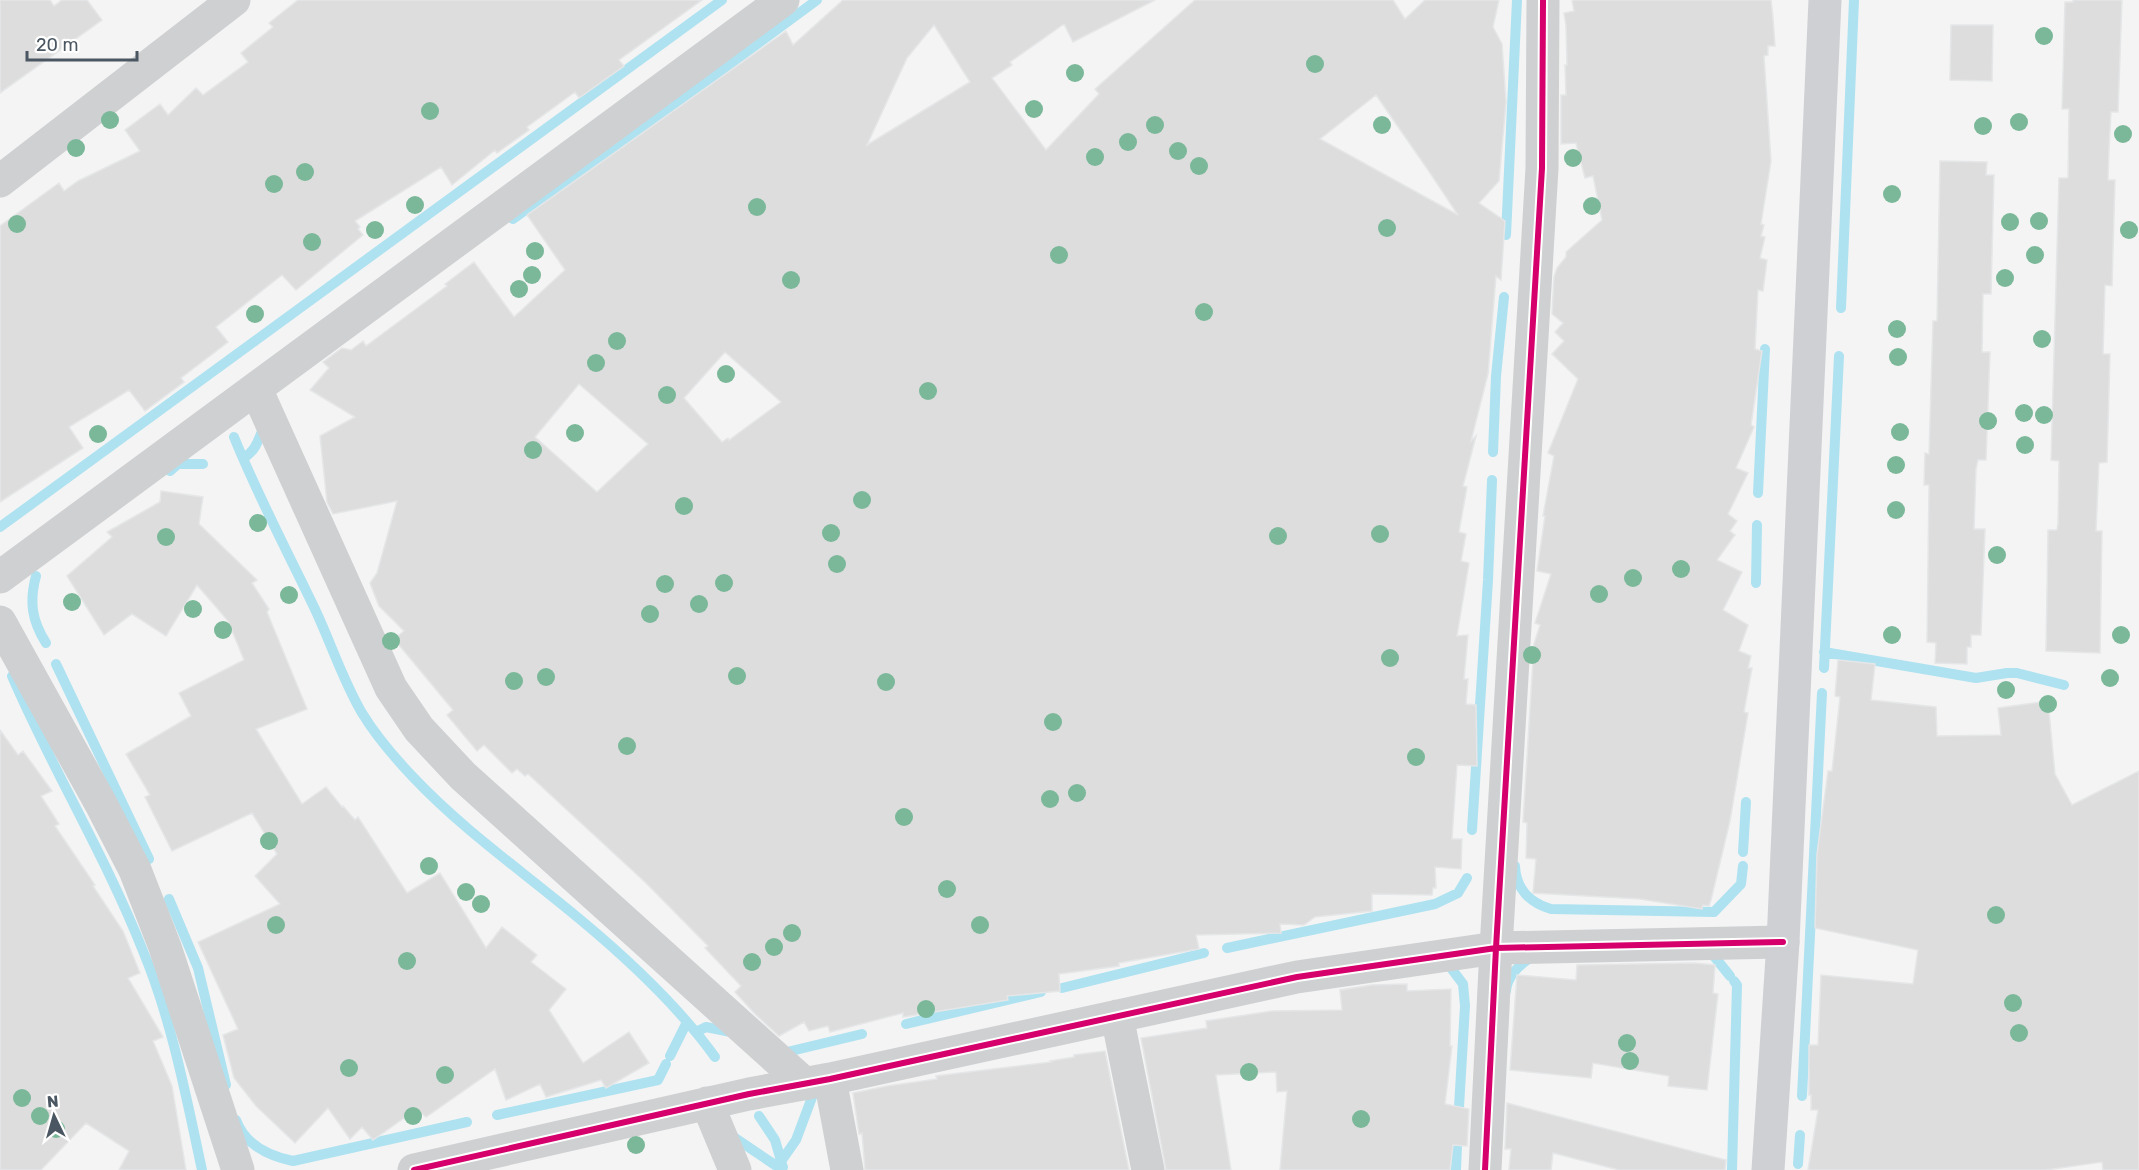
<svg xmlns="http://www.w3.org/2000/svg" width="2139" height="1170" viewBox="0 0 2139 1170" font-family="Rubik,sans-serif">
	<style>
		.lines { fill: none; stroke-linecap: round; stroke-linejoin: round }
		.stream { stroke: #aee2f0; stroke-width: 10 }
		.building { fill: #ddddde; stroke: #e5e6e7; stroke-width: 1.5; fill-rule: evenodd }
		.street { stroke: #ced0d2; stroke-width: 33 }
		.secondary { stroke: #ced0d4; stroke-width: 33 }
		.cycleway-casing { stroke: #fff; stroke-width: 10 }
		.cycleway { stroke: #d6006c; stroke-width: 6 }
		.tree { fill: #7ab899 }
	</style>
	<rect width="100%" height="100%" fill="#f4f4f4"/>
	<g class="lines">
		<!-- stream -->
		<path class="stream" d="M513,219L696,89L817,0
			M1506,235L1517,0
			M1841,308L1854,0
			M234,437C257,494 286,549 313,605C330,640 342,679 362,713C376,736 394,757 413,777C464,831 525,873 582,921C630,961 679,1007 715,1057
			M1493,452L1496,376L1504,297
			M243,458C257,451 259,437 265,424
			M170,471L178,464H203
			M1758,493L1765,349
			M0,527L722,0
			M36,576C29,602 32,621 46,643
			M1756,583L1757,525
			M1824,652L1976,678L2007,673H2017L2064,685
			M56,664L149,859
			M1824,668L1839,356
			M12,676C52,769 106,857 143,951C172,1021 186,1096 202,1170
			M1472,830L1488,580L1492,480
			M1743,852L1746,802
			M1515,866C1516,889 1530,903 1551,909L1714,912L1741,884L1743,866
			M169,899L198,968L226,1085
			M1227,948L1435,904L1458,893L1467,878
			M1709,955H1713L1730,976
			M1445,960L1463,984L1465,1006L1459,1107
			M1062,988L1204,953
			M1506,991C1507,976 1520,964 1532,957
			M906,1024L1041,992
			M696,1032L706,1027L731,1032
			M781,1050L787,1052L862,1034
			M670,1056L687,1022
			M1802,1096L1822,693
			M497,1115L658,1080L666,1064
			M759,1116L775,1140L782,1164
			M236,1120C245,1145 269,1156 293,1161L467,1122
			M729,1134L775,1165L783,1167
			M782,1160L796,1140L814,1092L821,1090
			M1798,1164L1800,1135
			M1456,1170L1457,1146
			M1732,1170L1737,985L1734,981"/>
	</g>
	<!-- building -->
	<path class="building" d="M0,0H50L54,6L62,0H87L102,20L0,93Z
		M298,0H702L619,60L624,66L579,98L575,92L527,127L529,130L497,153L495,150L452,185L441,167L355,221L360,227L358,229L363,235L296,290L282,275L216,327L228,342L181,378L184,382L145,411L129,390L69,427L83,448L0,502V226L59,183L64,191L78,181L140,151L125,130L160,104L168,115L196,88L203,95L248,62L241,53L273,27L269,23Z
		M843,0H1155L1073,42L1064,24L1010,62L1012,65L992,78L1046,150L1099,94L1095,89L1195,0H1393L1405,19L1425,0H1499L1493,27L1502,44L1506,102L1499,181L1479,203L1505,221L1501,280L1496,276L1488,374L1471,441L1476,436L1463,486L1467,487L1459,532L1466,534L1461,561L1469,563L1457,636L1468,635L1464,679H1468L1466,704L1476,705L1477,766L1457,765L1452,839H1462L1461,869L1435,867L1436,888H1433L1432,895L1372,894V911L1315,917L1304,925L1280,924L1281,933L1196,935L1199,949L1119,963V966L1059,974L1060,991L1007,996L1008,1000L903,1017V1013L830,1032L828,1026L809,1031L804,1022L779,1036L755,1014L735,992L741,986L705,948L708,946L646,883L528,774L525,776L517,769L512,773L484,745L477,751L447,715L453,710L394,639L404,631L379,606L370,583L377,573L397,501L333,514L327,502L320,436L355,417L310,390L329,368L323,362L342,348L351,350L363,341L366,346L447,286L445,284L474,262L514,317L565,270L527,215L786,31L793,45ZM934,25L970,82L867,145L907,58ZM1376,95L1428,170L1458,215L1320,139ZM725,352L781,402L729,440L728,438L722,442L684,398ZM579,384L648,444L597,492L535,437Z
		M1572,0H1771L1773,18L1775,46H1768V55L1764,56L1771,161L1761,224L1764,225L1761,236L1765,237L1760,258L1767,260L1763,291L1758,290L1755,349L1762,351L1751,425L1754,427L1736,468L1748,473L1728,514L1737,521L1730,531L1735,535L1717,560L1742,572L1723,610L1748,625L1739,651L1751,656L1748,668H1752L1744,712L1748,713L1730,821L1711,900L1709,906L1703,905L1702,909L1640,899L1533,893L1536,859L1526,858L1527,823L1523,822L1534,644L1540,625L1535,623L1551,574L1537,571L1545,516H1543L1554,456L1548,453L1578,379L1552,354L1564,341L1555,332L1563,323L1552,314L1554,277L1557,268L1566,257V252L1602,220L1593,176L1585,178L1576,143L1561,144V95H1566L1565,65H1567L1566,26L1564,13L1574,11Z
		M2073,0H2122L2118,112H2111L2109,150L2108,180H2115L2112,286L2105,285L2103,354H2110L2107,462L2099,463L2096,531H2102L2100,653L2046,651L2048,530H2057L2058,523L2059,461L2051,460L2059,178H2068L2069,109H2062L2065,2H2073Z
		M1951,25H1993L1992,81L1950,80Z
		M1940,161L1987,162L1986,175H1994L1991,294H1983L1982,352H1990L1986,460H1978L1976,469L1974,529H1985L1981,635H1971V647H1967V664L1935,663L1936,643L1927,642L1929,485H1924L1925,453L1929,454L1933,321H1937Z
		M161,491L203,497L199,524L257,580L252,583L269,609L267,612L307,709L256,729L302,804L326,787L342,807L343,806L355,820L358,817L407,893L440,873L486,948L502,927L537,955L531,962L566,989L549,1010L583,1063L629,1032L649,1063L606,1088L601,1080L546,1097L540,1084L506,1100L495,1069L426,1117L417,1109L373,1140L362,1127L350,1139L328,1108L295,1143L256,1106L234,1078L223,1035L238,1029L198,942L280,904L255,876L277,854L252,813L172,851L145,797L150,795L126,754L191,716L179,693L244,660L228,621L197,585L166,636L132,614L104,635L67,576L112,537L107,532L160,502Z
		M1838,660L1875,664L1871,700L1936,707L1937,736L2001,735L1998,708L2048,701L2055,774L2072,805L2139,771V1170H2103L2102,1162L2046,1170H1808L1818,1110H1811V1095H1809V1045H1818L1821,975L1913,984L1918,950L1815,928L1817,854L1828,771H1832L1840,697L1835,696Z
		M0,730L18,755L23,751L52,791L41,796L59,824L55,826L95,885L93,886L123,931L140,973L128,978L163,1037L153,1041L172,1086L186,1170H119L129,1151L86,1123L41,1170H0Z
		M1694,963L1715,965L1713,993L1718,994L1707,1090L1668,1086L1669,1076L1593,1063L1591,1078L1510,1070L1517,975L1576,980L1577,965Z
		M1407,984V991L1451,989L1450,1046H1452L1445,1104L1469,1109L1467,1146L1453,1145L1450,1170H1280L1287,1091L1277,1092L1276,1072L1216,1075L1231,1170H1166L1141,1038L1207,1028L1206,1021L1272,1011L1342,1010L1340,990L1372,985Z
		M1105,1051L1129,1170H865L862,1133L859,1134L853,1093L887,1086L937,1079L936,1076L1051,1062L1050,1061L1074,1057V1055Z
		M1507,1103L1726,1160L1725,1170H1619L1553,1153L1551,1170H1509L1511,1149H1505Z"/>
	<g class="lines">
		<!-- street -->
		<path class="street" d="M0,181L234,0
			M256,389L391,688L419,729L463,776L805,1084
			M0,577L783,0
			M0,622L101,804L135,870L165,947L238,1170
			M1117,1016L1148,1170
			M830,1079L847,1170
			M707,1103L735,1170
			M414,1170L749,1094L830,1079L1297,977L1496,948L1783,942
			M1485,1170L1496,948L1542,168L1543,0"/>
		<!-- secondary -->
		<path class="secondary" d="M1768,1170L1783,942L1825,0"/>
		<!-- cycleway casing -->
		<g class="cycleway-casing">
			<path id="cycleway" d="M414,1170L749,1094L830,1079L1297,977L1496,948L1783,942
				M1485,1170L1496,948L1542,168L1543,0"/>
		</g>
		<!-- cycleway -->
		<use href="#cycleway" class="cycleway"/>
	</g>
	<!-- trees -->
	<g class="tree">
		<circle cx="2044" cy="36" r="9"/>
		<circle cx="1315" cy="64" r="9"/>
		<circle cx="1075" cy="73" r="9"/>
		<circle cx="1034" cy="109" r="9"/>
		<circle cx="430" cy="111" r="9"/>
		<circle cx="110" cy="120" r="9"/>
		<circle cx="2019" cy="122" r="9"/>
		<circle cx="1155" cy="125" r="9"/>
		<circle cx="1382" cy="125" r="9"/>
		<circle cx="1983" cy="126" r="9"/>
		<circle cx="2123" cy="134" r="9"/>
		<circle cx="1128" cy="142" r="9"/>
		<circle cx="76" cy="148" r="9"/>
		<circle cx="1178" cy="151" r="9"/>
		<circle cx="1095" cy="157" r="9"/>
		<circle cx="1573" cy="158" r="9"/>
		<circle cx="1199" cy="166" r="9"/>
		<circle cx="305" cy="172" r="9"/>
		<circle cx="274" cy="184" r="9"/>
		<circle cx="1892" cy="194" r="9"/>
		<circle cx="415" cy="205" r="9"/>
		<circle cx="1592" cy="206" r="9"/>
		<circle cx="757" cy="207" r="9"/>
		<circle cx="2039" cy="221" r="9"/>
		<circle cx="2010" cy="222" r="9"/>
		<circle cx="17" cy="224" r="9"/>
		<circle cx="1387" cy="228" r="9"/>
		<circle cx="375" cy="230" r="9"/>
		<circle cx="2129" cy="230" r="9"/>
		<circle cx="312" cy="242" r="9"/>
		<circle cx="535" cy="251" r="9"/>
		<circle cx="1059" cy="255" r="9"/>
		<circle cx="2035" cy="255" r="9"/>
		<circle cx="532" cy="275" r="9"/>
		<circle cx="2005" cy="278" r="9"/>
		<circle cx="791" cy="280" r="9"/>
		<circle cx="519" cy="289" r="9"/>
		<circle cx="1204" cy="312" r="9"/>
		<circle cx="255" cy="314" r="9"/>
		<circle cx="1897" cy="329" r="9"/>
		<circle cx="2042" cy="339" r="9"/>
		<circle cx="617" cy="341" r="9"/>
		<circle cx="1898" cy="357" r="9"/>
		<circle cx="596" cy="363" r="9"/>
		<circle cx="726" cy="374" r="9"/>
		<circle cx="928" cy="391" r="9"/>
		<circle cx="667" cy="395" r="9"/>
		<circle cx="2024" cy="413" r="9"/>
		<circle cx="2044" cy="415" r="9"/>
		<circle cx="1988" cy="421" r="9"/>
		<circle cx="1900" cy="432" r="9"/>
		<circle cx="575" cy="433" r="9"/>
		<circle cx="98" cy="434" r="9"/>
		<circle cx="2025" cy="445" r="9"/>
		<circle cx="533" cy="450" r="9"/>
		<circle cx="1896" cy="465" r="9"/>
		<circle cx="862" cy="500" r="9"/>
		<circle cx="684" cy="506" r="9"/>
		<circle cx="1896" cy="510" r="9"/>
		<circle cx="258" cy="523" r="9"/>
		<circle cx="831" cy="533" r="9"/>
		<circle cx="1380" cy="534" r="9"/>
		<circle cx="1278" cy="536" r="9"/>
		<circle cx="166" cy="537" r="9"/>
		<circle cx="1997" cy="555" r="9"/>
		<circle cx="837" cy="564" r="9"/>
		<circle cx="1681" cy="569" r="9"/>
		<circle cx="1633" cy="578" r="9"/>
		<circle cx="724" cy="583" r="9"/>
		<circle cx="665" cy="584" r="9"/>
		<circle cx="1599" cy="594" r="9"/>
		<circle cx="289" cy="595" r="9"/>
		<circle cx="72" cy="602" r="9"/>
		<circle cx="699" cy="604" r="9"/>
		<circle cx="193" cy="609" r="9"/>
		<circle cx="650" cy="614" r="9"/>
		<circle cx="223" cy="630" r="9"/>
		<circle cx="1892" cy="635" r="9"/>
		<circle cx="2121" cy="635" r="9"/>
		<circle cx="391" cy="641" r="9"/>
		<circle cx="1532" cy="655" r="9"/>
		<circle cx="1390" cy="658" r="9"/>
		<circle cx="737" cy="676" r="9"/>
		<circle cx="546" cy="677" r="9"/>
		<circle cx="2110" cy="678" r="9"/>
		<circle cx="514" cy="681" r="9"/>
		<circle cx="886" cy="682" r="9"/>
		<circle cx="2006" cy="690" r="9"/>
		<circle cx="2048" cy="704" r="9"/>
		<circle cx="1053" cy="722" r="9"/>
		<circle cx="627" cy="746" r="9"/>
		<circle cx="1416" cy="757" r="9"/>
		<circle cx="1077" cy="793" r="9"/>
		<circle cx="1050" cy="799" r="9"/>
		<circle cx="904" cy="817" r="9"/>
		<circle cx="269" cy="841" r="9"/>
		<circle cx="429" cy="866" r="9"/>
		<circle cx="947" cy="889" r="9"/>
		<circle cx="466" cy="892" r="9"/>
		<circle cx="481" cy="904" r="9"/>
		<circle cx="1996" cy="915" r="9"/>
		<circle cx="276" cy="925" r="9"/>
		<circle cx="980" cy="925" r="9"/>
		<circle cx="792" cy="933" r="9"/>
		<circle cx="774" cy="947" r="9"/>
		<circle cx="407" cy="961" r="9"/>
		<circle cx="752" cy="962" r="9"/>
		<circle cx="2013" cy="1003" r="9"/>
		<circle cx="926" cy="1009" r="9"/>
		<circle cx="2019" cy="1033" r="9"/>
		<circle cx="1627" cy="1043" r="9"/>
		<circle cx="1630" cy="1061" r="9"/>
		<circle cx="349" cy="1068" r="9"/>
		<circle cx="1249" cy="1072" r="9"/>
		<circle cx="445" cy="1075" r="9"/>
		<circle cx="22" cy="1098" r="9"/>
		<circle cx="40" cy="1116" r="9"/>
		<circle cx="413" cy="1116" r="9"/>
		<circle cx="1361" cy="1119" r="9"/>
		<circle cx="56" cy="1129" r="9"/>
		<circle cx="636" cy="1145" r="9"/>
	</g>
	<!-- north arrow -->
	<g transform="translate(54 1116) rotate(355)" stroke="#ffffff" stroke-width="4.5" paint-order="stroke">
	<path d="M0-4.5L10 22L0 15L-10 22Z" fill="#4a5661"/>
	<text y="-9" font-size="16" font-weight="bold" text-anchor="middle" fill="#4a5661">N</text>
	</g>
	<!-- scale -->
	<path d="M27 51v9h110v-9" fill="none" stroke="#4a5661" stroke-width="3"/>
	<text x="36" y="51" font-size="18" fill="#4a5661" stroke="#ffffff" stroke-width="4.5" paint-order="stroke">20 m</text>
</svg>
